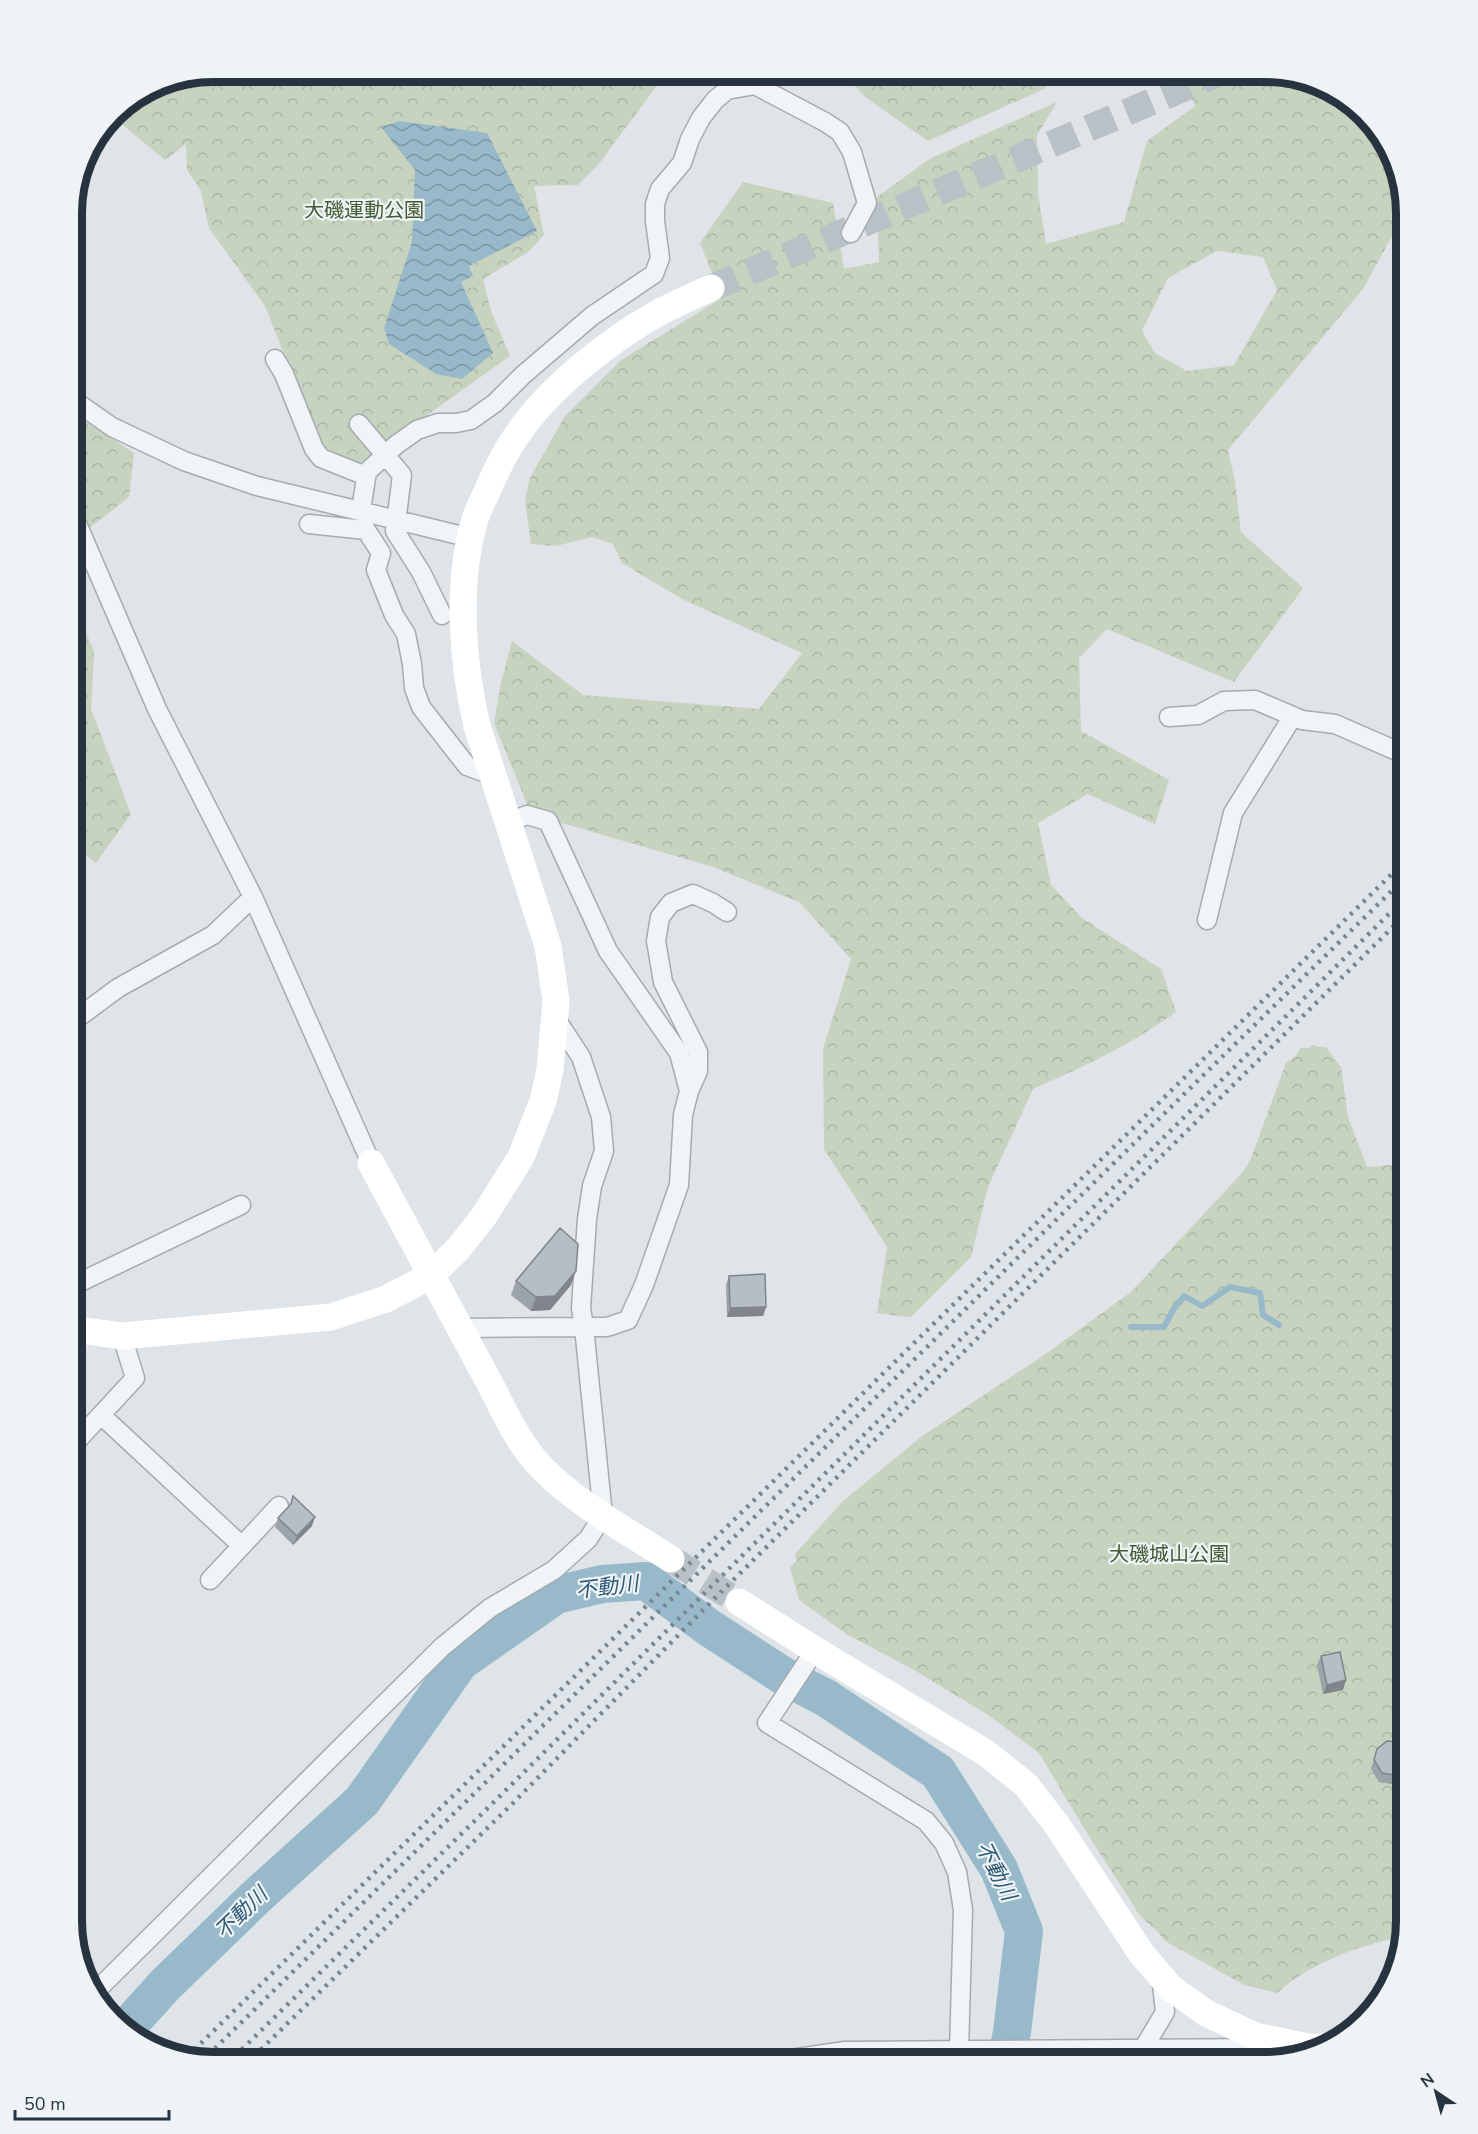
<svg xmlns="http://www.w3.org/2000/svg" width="1478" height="2134" viewBox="0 0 1478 2134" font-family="'Nunito Sans','Noto Sans JP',sans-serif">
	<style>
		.forest { fill: url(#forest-crowns); fill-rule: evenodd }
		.water { fill: url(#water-waves) }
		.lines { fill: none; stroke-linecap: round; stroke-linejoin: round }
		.stream { stroke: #97b9ca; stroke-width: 6 }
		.river { stroke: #97b9ca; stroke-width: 38 }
		.secondary-tunnel { stroke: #b9c1c6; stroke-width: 27; stroke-dasharray: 27 14; stroke-linecap: butt }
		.street-casing { stroke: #a3acb2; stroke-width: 21 }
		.street { stroke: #f1f4f6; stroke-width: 18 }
		.secondary { stroke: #fff; stroke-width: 27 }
		.rail { stroke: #778693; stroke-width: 4.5; stroke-dasharray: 3 6; stroke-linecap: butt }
		.wall { fill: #9ca3a9 }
		.shaded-wall { fill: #7f858a }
		.building { fill: #b5bec5; stroke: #7f858a; stroke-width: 1.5 }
		.labels { text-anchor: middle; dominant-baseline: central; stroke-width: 4.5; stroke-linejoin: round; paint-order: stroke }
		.park-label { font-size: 20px; fill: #425c33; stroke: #eef3f6 }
		.water-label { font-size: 21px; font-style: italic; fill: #2f5b75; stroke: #eef3f6 }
		.rim { fill: none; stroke: #273440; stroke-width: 8 }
	</style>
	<defs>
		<pattern id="forest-crowns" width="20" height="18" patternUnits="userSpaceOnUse" patternTransform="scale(1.5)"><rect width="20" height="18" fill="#c7d3bf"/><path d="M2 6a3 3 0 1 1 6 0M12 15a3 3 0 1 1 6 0" fill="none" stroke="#abb6a5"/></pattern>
		<pattern id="water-waves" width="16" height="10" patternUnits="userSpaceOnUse" patternTransform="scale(1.5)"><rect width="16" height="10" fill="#97b9ca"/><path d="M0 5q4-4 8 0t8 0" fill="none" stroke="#7b97a5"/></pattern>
	</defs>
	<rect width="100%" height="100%" fill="#dee4e8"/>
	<!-- forest -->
	<path class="forest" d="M214,72H667L598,165L578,185L534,186L544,235L528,252L483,279L491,311L510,356L426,416C399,429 380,454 353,466L324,456L265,306L209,228L201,191L187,170L186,144L165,160L112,116L160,83Z
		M842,72H1043L1046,88L928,141L865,97Z
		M1179,72H1273L1343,96L1387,143L1405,212L1363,289L1228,450L1235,481L1241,532L1303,588L1234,682L1107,629L1079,658L1081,731L1169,780L1155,824L1088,794L1038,823L1051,885L1082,918L1161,969L1176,1012C1131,1045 1083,1067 1033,1089L988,1187L971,1257L911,1317L877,1313L887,1247L824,1149L823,1049L851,959L799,902L713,867L531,814L494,723L501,683L512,641L583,695L759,709L802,653L682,599L622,563L613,544L592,537L556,546L531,544L525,500L530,478L565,416L621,360L722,298L700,243L743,182L833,203L844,269L879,262L877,197L931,158L1057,102L1037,135L1038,193L1046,244L1124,222L1147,141L1195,106ZM1217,251L1263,257L1277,290L1234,365L1187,371L1155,353L1142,331L1168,278Z
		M72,413L134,453L129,497L72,542Z
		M72,584L75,607L94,651L91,709L131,814L96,863L72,844L74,774L72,773Z
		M1313,1045L1317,1047H1326L1341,1067L1348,1117L1367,1167L1406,1164V1921L1402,1936C1354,1948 1314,1961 1277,1993L1244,1985L1165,1941L1157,1931L1141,1917L1090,1838L1039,1753L988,1715L914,1670L848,1635L799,1600L790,1567L796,1561L795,1554L843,1501L921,1437L1047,1353L1131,1292L1242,1173L1250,1161L1286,1063L1296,1056L1300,1048H1309Z"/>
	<!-- water -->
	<path class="water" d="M400,121L487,133L537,231L469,266L473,276L461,282L493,353L462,379L436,374L389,344L384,328L412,242L415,170L381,127Z"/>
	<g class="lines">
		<!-- stream -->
		<path class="stream" d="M1131,1327H1164L1173,1310L1184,1296L1202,1306L1230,1287L1260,1293L1263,1315L1279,1325"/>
		<!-- river -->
		<path class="river" d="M126,2028L166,1984L256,1897L362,1801L460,1662L556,1595L602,1584L646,1581L708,1627L782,1675L826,1698L938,1772L999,1869L1024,1931L1012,2032L1006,2062"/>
		<!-- secondary-tunnel -->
		<path class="secondary-tunnel" d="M711,288L1222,72
			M671,1559L739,1602"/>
		<!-- street casing -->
		<g class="street-casing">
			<path id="street" d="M275,359L284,374L314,449L321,458L366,476
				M72,399L112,427L184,461L257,486L471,538
				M359,424L402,475L395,531L421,572L442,615
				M361,510L367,472L396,445L417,430L438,423H456L471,420L495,403L523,375L592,316L654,274L660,258L655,221V204L660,189L682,163L690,139L701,118L715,100L727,90L755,85L825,122L840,132L852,152L867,203L851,233
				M72,512L157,709L253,897L371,1163
				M309,524L366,530L381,553L376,570L394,615L406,634L412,664L414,688L421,707L467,766L494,776
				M1169,717L1198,715L1224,701L1255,700L1302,720L1335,724L1406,755
				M509,822L527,815L548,821L608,951L679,1053L689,1091
				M1207,920L1233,813L1293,716
				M556,1019L581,1057L601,1117L604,1151L592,1186L587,1219L581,1308L584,1327H607L628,1320L644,1285L679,1185L683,1115L689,1091L698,1071V1052L663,982L656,941L660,917L671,903L693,894L713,903L727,912
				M72,1022L118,988L213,935L253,897
				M72,1286L241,1205
				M101,1415L242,1546
				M75,1443L135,1378L122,1336
				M210,1580L279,1506
				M815,1650L767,1723L926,1821L944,1843L957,1872L963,1910L959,2051L957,2060
				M93,1994L442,1647L490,1608L554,1570L588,1539L603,1516L584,1327L460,1328
				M1143,2049L1165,2012L1161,1976
				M770,2062L845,2051L1271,2048"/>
		</g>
		<!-- street -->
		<use href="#street" class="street"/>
		<!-- secondary -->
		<path class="secondary" d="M371,1163C408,1232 445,1300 482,1369C500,1401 515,1440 541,1467C578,1505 627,1531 671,1559
			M72,1329L122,1336L331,1317L386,1299L430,1276L458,1249L484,1216L521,1157L543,1101L550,1070L556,1001L548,946L477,726C462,662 456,583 475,519C478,510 482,502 486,494C494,475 503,455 515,438C546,390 608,341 658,313C675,304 693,296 711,288
			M739,1602L815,1650L986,1753L1026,1785L1057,1825L1141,1953L1171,1988L1206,2013L1255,2036L1308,2047H1321"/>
		<!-- rail -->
		<path class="rail" d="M188,2056L1406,860
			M202,2061C604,1667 1003,1270 1406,877
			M229,2062L502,1794L1406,897
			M248,2062L512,1804L711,1602L1406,914"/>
	</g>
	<!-- wall -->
	<path class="wall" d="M729,1276L766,1307L763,1316L727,1317L726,1285Z
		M516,1281L571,1285L550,1310L531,1311L511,1295Z
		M293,1496L312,1526L293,1545L275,1527L278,1518L290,1505Z
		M1321,1656L1343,1690L1323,1694L1317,1665Z
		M1377,1749L1404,1774L1391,1784L1379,1782L1371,1769Z"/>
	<!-- shaded-wall -->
	<path class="shaded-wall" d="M576,1271L571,1285L550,1310L531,1311L536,1297Z
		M766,1307L763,1316L727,1317L730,1308Z
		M315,1517L312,1526L293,1545L297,1536Z
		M1346,1680L1343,1690L1323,1694L1327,1685Z
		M1406,1766L1404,1774L1391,1784L1394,1775Z"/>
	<!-- building -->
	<path class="building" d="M560,1228L578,1244L576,1271L555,1296L536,1297L516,1281Z
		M765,1274L766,1307L730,1308L729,1276Z
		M293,1496L315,1517L297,1536L278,1518L291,1504Z
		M1340,1652L1346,1680L1327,1685L1321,1656Z
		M1387,1741L1399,1742L1406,1750V1766L1394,1775L1382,1773L1374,1760L1377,1749Z"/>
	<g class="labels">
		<!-- park labels -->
		<g class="park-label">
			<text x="364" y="210">大磯運動公園</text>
			<text x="1169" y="1554">大磯城山公園</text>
		</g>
		<!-- water labels -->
		<g class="water-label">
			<text transform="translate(607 1587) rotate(-7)">不動川</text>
			<text transform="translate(996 1871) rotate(63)">不動川</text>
			<text transform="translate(241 1913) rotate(-44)">不動川</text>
		</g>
	</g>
	<!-- crop -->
	<path d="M0 0H1478V2134H0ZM213 82H1265A131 131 0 0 1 1396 213V1921A131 131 0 0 1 1265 2052H213A131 131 0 0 1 82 1921V213A131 131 0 0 1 213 82Z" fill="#eef3f6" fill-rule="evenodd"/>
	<path class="rim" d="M213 82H1265A131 131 0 0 1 1396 213V1921A131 131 0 0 1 1265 2052H213A131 131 0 0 1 82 1921V213A131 131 0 0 1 213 82Z"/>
	<!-- north arrow -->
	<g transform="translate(1436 2092) rotate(324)" stroke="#eef3f6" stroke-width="4.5" paint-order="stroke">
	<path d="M0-4.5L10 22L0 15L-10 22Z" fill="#273440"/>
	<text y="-9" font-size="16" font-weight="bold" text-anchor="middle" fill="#273440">N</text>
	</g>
	<!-- scale -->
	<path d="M15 2110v9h154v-9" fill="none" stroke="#273440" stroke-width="3"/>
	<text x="24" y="2110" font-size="18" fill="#273440" stroke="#eef3f6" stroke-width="4.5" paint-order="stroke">50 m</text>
</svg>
